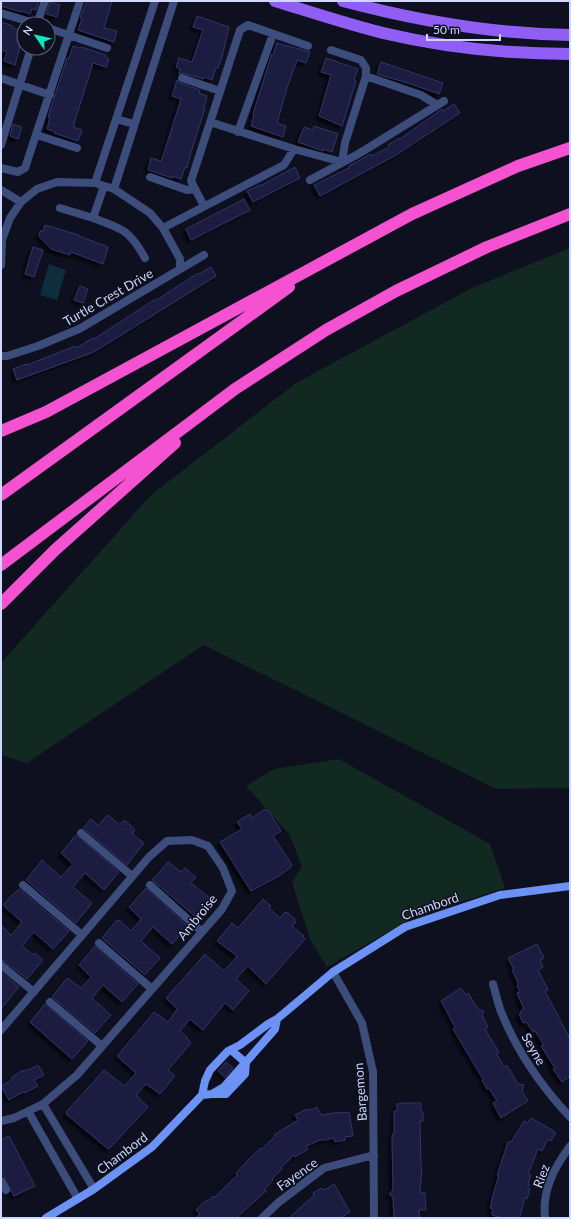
<svg xmlns="http://www.w3.org/2000/svg" width="571" height="1219" viewBox="0 0 571 1219" font-family="Lato,sans-serif">
	<style>
		.green { fill: #122921 }
		.water { fill: #0e2e3e }
		.building { fill: #1b1f3f; stroke: #2f3569; filter: url(#shadow) }
		.lines { fill: none; stroke-linecap: round; stroke-linejoin: round }
		.street { stroke: #3c4c7b; stroke-width: 8 }
		.secondary { stroke: #6d92f6; stroke-width: 8 }
		.primary { stroke: #905ef5; stroke-width: 12 }
		.highway { stroke: #f452d0; stroke-width: 12 }
		.labels { text-anchor: middle; dominant-baseline: central; stroke-width: 3; stroke-linejoin: round; paint-order: stroke }
		.street-label { font-size: 13px; fill: #cfd7fc; stroke: #0e101f }
	</style>
	<defs>
		<filter id="shadow"><feDropShadow dx="-3.5" dy="3.5" stdDeviation="1" flood-color="#0009"/></filter>
	</defs>
	<rect width="100%" height="100%" fill="#0e101f"/>
	<!-- green -->
	<path class="green" d="M570,248V788L496,789L204,645L27,763L1,755V663L151,495L296,383L472,288Z
		M339,759L490,844L505,888L414,917L327,967L310,939L292,882L302,866L289,834L246,786L274,769Z"/>
	<!-- water -->
	<path class="water" d="M49,264L66,270L57,300L40,295Z"/>
	<!-- building -->
	<path class="building" d="M1,1H39L36,10L32,9L30,14L21,11V12L1,6Z
		M87,1H112L104,28L117,31L114,42L78,30L82,18L80,17Z
		M50,2L60,5L57,17L46,14Z
		M197,16L229,27L222,57L218,68H216L212,80L204,77L203,79L183,73L179,74L180,69L176,67L179,58L192,62L203,30L193,27Z
		M1,22L13,26V28L24,32L15,65L4,61L7,52L1,50Z
		M277,43L310,52L306,63L297,60L288,85L277,123L286,126L283,137L251,126L254,114H253L268,66L272,54L273,55Z
		M73,46L80,48L81,47L106,55L105,57L109,59L106,67L93,63L73,127L82,130L78,141L54,133L55,132L47,129L50,117H48L67,58H69Z
		M326,58L358,69L354,80L356,81L342,126L319,116L331,75L321,72Z
		M381,62L443,83L439,94L411,84L377,74Z
		M177,80L180,83L200,90L199,93L207,96L204,108H205L190,156L187,168L185,167L181,179L172,176V178L148,170L151,158L161,161L164,153L181,99L172,96Z
		M454,104L460,113L457,115L396,155L320,196L314,185L349,168V166L371,154L372,156L389,147L388,145L399,138L400,139L442,109L443,111Z
		M13,124L22,127L18,139L10,136Z
		M314,126L338,134L332,152L323,149V151L298,142L304,127L313,130Z
		M295,167L300,178L253,202L247,191L260,185V186Z
		M244,199L250,210L191,240L186,229Z
		M45,225L79,235V236L108,247L103,264L71,252L70,255L51,249L39,236L40,231H43Z
		M33,247L43,250L34,277L25,274Z
		M211,267L216,276L94,352L17,380L13,369L26,364L27,365L75,346L76,348L93,338L94,339L154,300L155,301L198,273L199,274Z
		M80,286L88,289L83,303L74,300Z
		M265,809L267,811L268,810L281,831L273,836L292,865L291,867L279,876L251,891L220,842L242,829L237,822L250,814L252,818Z
		M108,815L120,825L123,821H126L135,830L132,834L144,843L127,865L83,828L91,819L98,825Z
		M76,835L119,872L104,890L85,873L73,887L92,903L76,923L26,880L42,860L61,877L73,864L61,853Z
		M168,862L181,872L185,868L196,877L191,883L211,899L196,917L152,880Z
		M146,888L187,926L172,944L153,927L141,941L160,958L145,975L102,938L117,920H119L131,931L141,919L129,907Z
		M19,889L69,931L53,949L34,932L22,946L33,955L35,953L43,960L27,979L4,961L1,960V925L11,935L22,922L4,906V904L11,896Z
		M263,899L271,906L269,908L280,918L285,912L286,913L287,912L295,919L294,920L296,922L292,926L304,936L303,937L305,939L266,984L248,966L236,979L249,991L233,1010L225,1003L203,1030L190,1019L180,1031L188,1038H187L191,1043L168,1070L175,1076L160,1094L146,1084L136,1095L148,1107L109,1149L107,1148L66,1114L67,1113L66,1112L104,1070L124,1086L136,1073L117,1056L154,1012L168,1022L177,1009L166,998L205,954L224,971L237,956L217,941L232,923L238,928Z
		M537,944L544,958L540,960L543,967L538,970L548,990L545,991L570,1039V1076L562,1082L553,1069L555,1068L541,1046L544,1045L535,1031L533,1032L526,1022L523,1023L519,1014L521,1013L520,1012L524,1009L517,993L520,992L517,986L518,985V983L512,970L514,969L508,958Z
		M95,946L138,984L122,1002L103,985L92,998L111,1015L95,1033L52,997L67,978L81,988L91,977L79,965Z
		M1,972L19,987L1,1009Z
		M461,988L466,995L468,993L478,1009L484,1011L482,1015L488,1027L485,1029L499,1052L496,1053L504,1067L507,1065L518,1084L524,1085L522,1091L528,1101L501,1118L493,1103L497,1101L489,1088L487,1089L483,1082L482,1080L483,1079L453,1029L455,1027L441,1001Z
		M45,1004L88,1041L72,1059L31,1023L30,1022Z
		M226,1062L233,1068L225,1078L218,1071Z
		M38,1065L44,1075L34,1080L38,1086L25,1093V1092L19,1094L9,1100L1,1086L12,1080L11,1078L23,1070V1072L28,1069L29,1070Z
		M404,1103H421V1111L423,1112V1121H420L421,1167H422L420,1193H425L426,1210H419L420,1218H394L393,1197L389,1194L393,1190L392,1137L394,1132V1111H397V1104Z
		M317,1107L321,1115L341,1112L342,1113L349,1112L353,1136L345,1137V1140L335,1142L334,1138L325,1140H320L306,1146L308,1149L295,1157L294,1155L281,1168L282,1169L272,1179L273,1180L265,1189L266,1191L236,1218H195L200,1214L196,1210L204,1202L209,1200L214,1196L215,1197L237,1175L236,1173L251,1157L261,1148L262,1149L275,1136L274,1135L298,1120L295,1115L305,1110L311,1109V1110Z
		M531,1118L554,1131L553,1132L556,1133L551,1141L549,1140L546,1143L542,1151L538,1149L528,1174L531,1175L528,1184H529L528,1188L530,1189L527,1199L525,1198L520,1216L518,1218H503L492,1215L493,1209L490,1208L492,1202H491L499,1175H497L508,1142H511L524,1121L527,1123Z
		M9,1136L35,1186L14,1196L1,1170V1140Z
		M334,1184L350,1212L340,1218H289L314,1195L313,1193L322,1188L323,1190L326,1189Z"/>
	<g class="lines">
		<!-- street -->
		<path class="street" d="M1,13L37,24
			M37,24L45,1
			M48,28L107,48
			M366,76L421,95L437,105
			M1,78L50,95
			M182,78L220,91
			M116,119L134,124
			M210,122L294,149L342,162L345,143L366,76V68L361,60L331,50
			M238,132L273,34
			M37,135L77,148
			M1,145L31,48
			M1,168L18,172L25,168L80,1
			M150,177L187,190L195,189
			M310,180L360,153L444,101
			M95,183L155,1
			M104,186L93,218C122,229 129,229 145,258
			M114,189L174,1
			M1,190L21,202
			M204,206L191,181L240,30L248,25L308,46
			M60,208L93,218
			M163,228L284,165L294,149
			M1,240H2L10,218L21,202L37,189L57,182L95,183L114,189L150,213L163,228L180,259V269
			M1,265L2,240
			M1,356H7L38,346L79,329L204,255
			M81,833L132,876
			M23,885L82,935
			M150,885L202,932
			M99,943L152,989
			M1,965L34,992
			M333,972L362,1023L373,1072L374,1218
			M493,984C496,994 498,1005 502,1014C518,1053 542,1087 570,1117
			M50,1002L102,1046
			M1,1030L149,857L167,841L192,840L208,846L223,868L232,891L222,909L77,1075L43,1104L14,1118L1,1121
			M43,1104L94,1189
			M28,1111L78,1199
			M1,1181L6,1190
			M262,1218L279,1202L324,1168L374,1155
			M545,1218C542,1190 554,1168 570,1146"/>
		<!-- secondary -->
		<path class="secondary" d="M213,1094H226L245,1074L246,1063L231,1050
			M202,1095L212,1094L224,1087L275,1029L277,1019
			M46,1218L94,1189L152,1147L202,1095L205,1081L210,1070L228,1051L240,1045L268,1024L277,1019L333,972L405,927L500,895L570,886"/>
		<!-- primary -->
		<path class="primary" d="M275,1C311,12 347,24 383,33C442,47 510,54 570,54
			M343,1C418,21 493,34 570,35"/>
		<!-- highway -->
		<path class="highway" d="M1,431L46,412L412,214L518,166L570,148
			M1,495L289,287
			M1,565L235,389L326,330L396,291L487,247L570,214
			M1,604L55,550L175,443"/>
	</g>
	<g class="labels">
		<!-- street labels -->
		<g class="street-label">
			<text transform="translate(108 297) rotate(-30)">Turtle Crest Drive</text>
			<text transform="translate(430 906) rotate(-19)">Chambord</text>
			<text transform="translate(197 917) rotate(-51)">Ambroise</text>
			<text transform="translate(534 1049) rotate(60)">Seyne</text>
			<text transform="translate(360 1092) rotate(-94)">Bargemon</text>
			<text transform="translate(122 1153) rotate(-37)">Chambord</text>
			<text transform="translate(297 1174) rotate(-35)">Fayence</text>
			<text transform="translate(541 1176) rotate(-69)">Riez</text>
		</g>
	</g>
	<!-- border -->
	<rect width="571" height="1219" fill="none" stroke="#cfd7fc" stroke-width="4"/>
	<!-- north arrow -->
	<g transform="translate(36 36) rotate(304)"><circle r="19" fill="#0e101f" stroke="#5b6077"/>
	<path d="M0-3L7 15L0 10L-7 15Z" fill="#0fe8be"/>
	<text y="-6" font-size="11" font-weight="bold" text-anchor="middle" fill="#cfd7fc">N</text>
	</g>
	<!-- scale -->
	<path d="M427 34v6h73v-6" fill="none" stroke="#cfd7fc" stroke-width="2"/>
	<text x="433" y="34" font-size="12" fill="#cfd7fc" stroke="#0e101f" stroke-width="3" paint-order="stroke">50 m</text>
</svg>
